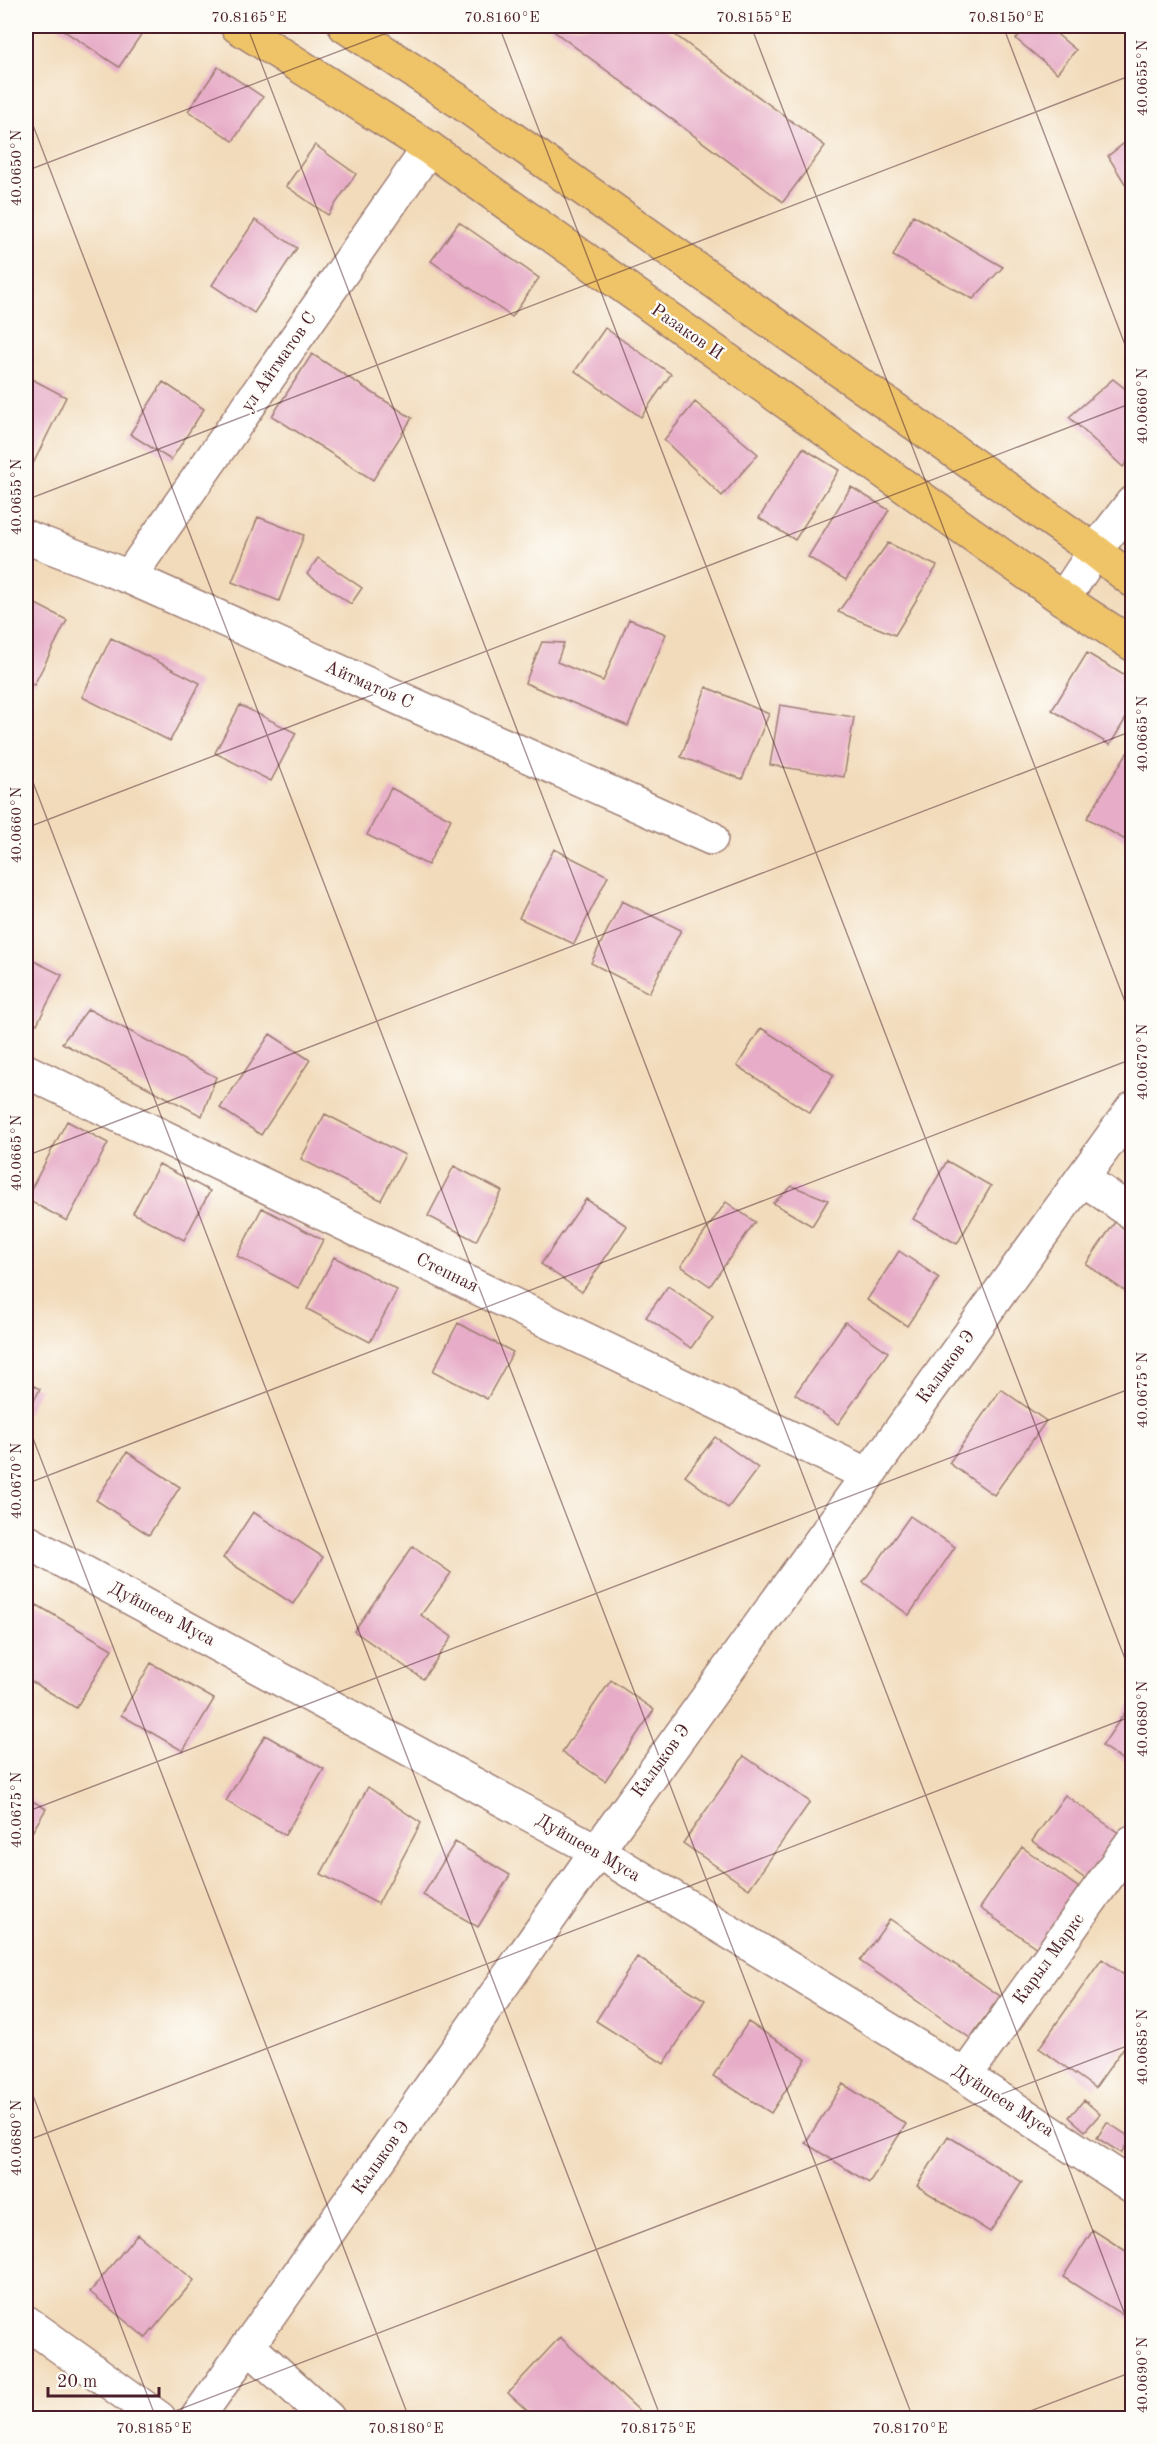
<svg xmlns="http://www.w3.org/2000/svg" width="1158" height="2444" viewBox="0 0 1158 2444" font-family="'Old Standard TT',serif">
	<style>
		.building { fill: #e7adc8 }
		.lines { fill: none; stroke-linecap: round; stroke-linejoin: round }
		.minor-casing { stroke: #9e7d73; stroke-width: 36 }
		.major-casing { stroke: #9e7d73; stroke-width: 36 }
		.minor { stroke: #fff; stroke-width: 33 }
		.major { stroke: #efc469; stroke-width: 33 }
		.ticks { fill: none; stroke: #4a1f2b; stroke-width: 1.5; stroke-opacity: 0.45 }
		.labels { text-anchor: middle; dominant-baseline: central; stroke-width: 4.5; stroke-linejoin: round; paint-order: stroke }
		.street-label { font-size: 18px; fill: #4a1f2b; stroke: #fdfcf7 }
		.neatline { fill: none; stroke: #4a1f2b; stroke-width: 2 }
		.ticks-label { font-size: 15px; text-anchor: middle; fill: #4a1f2b }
	</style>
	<rect width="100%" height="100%" fill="#fdfcf7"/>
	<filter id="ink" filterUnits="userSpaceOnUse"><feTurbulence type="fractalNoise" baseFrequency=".0167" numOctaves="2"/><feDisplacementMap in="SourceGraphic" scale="12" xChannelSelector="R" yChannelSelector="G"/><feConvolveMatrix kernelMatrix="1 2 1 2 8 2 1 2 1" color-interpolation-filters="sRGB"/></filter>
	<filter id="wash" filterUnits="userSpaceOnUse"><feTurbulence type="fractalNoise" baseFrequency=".008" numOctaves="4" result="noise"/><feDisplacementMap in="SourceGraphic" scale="24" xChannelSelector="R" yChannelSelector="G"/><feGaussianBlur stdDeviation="1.35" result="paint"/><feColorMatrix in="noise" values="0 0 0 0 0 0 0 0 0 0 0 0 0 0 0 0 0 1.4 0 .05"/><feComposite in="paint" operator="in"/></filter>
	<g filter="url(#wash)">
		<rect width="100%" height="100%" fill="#f2dbbb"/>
		<g id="blocks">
			<!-- building -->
			<path class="building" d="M59,26H147L119,67L58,27Z
				M547,26H663L825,146L783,202Z
				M1028,26H1047L1076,50L1057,73L1016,39Z
				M218,67L263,97L233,141L188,111Z
				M1132,137V195L1108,156Z
				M315,145L356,174L328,215L286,186Z
				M913,215L1003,267L973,299L893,256Z
				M255,220L297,248L254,313L212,285Z
				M459,222L539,278L512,317L431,261Z
				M605,328L671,374L641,417L575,371Z
				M312,354L412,418L373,480L272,416Z
				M26,376L66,397L26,478Z
				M1113,379L1132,394V456L1123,467L1069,417Z
				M163,382L204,409L171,460L130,434Z
				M695,402L758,454L722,496L664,440Z
				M803,448L839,470L795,540L759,518Z
				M851,487L889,510L846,580L808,557Z
				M258,517L304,535L279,601L232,582Z
				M888,543L937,566L895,635L838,612Z
				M318,558L362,588L351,604L307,574Z
				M26,599L67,620L34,685L26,681Z
				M629,619L666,634L628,726L525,683L542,642L564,643L557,662L603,681Z
				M111,638L200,683L170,741L82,697Z
				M1087,653L1132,680V708L1110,745L1052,710Z
				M706,687L769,714L742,779L681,757Z
				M240,705L296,733L271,781L215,753Z
				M780,705L854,717L844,777L770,765Z
				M1127,753L1132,756V832L1127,841L1087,818Z
				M391,788L451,819L428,865L367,835Z
				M554,849L608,876L574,944L519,918Z
				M622,901L681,930L649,993L591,963Z
				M26,957L62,975L37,1024L26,1018Z
				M88,1009L216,1077L202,1116L62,1043Z
				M761,1028L834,1075L810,1113L737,1066Z
				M270,1034L310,1060L261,1135L220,1108Z
				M325,1114L405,1155L381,1200L301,1159Z
				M67,1121L108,1143L67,1221L26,1199Z
				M947,1161L991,1186L957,1244L913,1219Z
				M159,1164L210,1191L184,1240L133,1213Z
				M454,1166L502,1191L476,1241L428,1216Z
				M792,1186L828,1200L812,1226L773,1203Z
				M586,1199L627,1226L582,1292L541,1264Z
				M726,1202L755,1222L710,1286L681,1266Z
				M262,1208L323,1240L298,1288L237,1256Z
				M1115,1222L1132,1234V1296L1086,1264Z
				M899,1251L939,1278L907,1326L867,1300Z
				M334,1257L397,1290L370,1342L307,1309Z
				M668,1286L713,1317L691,1348L646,1317Z
				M845,1322L888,1352L838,1424L795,1394Z
				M458,1323L513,1352L487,1399L433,1371Z
				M26,1382L40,1389L26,1416Z
				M1001,1389L1046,1421L994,1495L949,1463Z
				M715,1437L758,1468L728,1508L685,1476Z
				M127,1452L180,1487L149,1535L96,1500Z
				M253,1512L323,1557L293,1604L223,1558Z
				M910,1516L955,1547L909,1615L863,1582Z
				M413,1546L451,1573L421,1615L452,1637L423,1679L354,1631Z
				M37,1605L112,1649L76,1708L26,1678V1624Z
				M151,1663L214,1699L183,1751L121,1715Z
				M611,1680L654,1710L605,1781L562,1752Z
				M1132,1702V1766L1102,1746Z
				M265,1735L324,1769L285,1835L226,1801Z
				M744,1756L810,1802L749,1889L683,1843Z
				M368,1787L421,1823L378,1904L321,1874Z
				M1065,1795L1120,1834L1087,1880L1032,1841Z
				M26,1797L46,1809L26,1842Z
				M455,1842L510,1875L478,1927L423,1895Z
				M1022,1847L1079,1888L1037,1948L980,1908Z
				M890,1919L1000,1996L970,2038L860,1961Z
				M637,1957L705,2000L664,2064L596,2021Z
				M1102,1959L1132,1981V2036L1095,2088L1039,2048Z
				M748,2022L806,2059L771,2113L713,2076Z
				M843,2084L906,2124L869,2183L805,2143Z
				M1084,2100L1100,2114L1085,2131L1069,2117Z
				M1107,2122L1131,2138L1121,2153L1097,2138Z
				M948,2136L1022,2182L990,2232L917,2186Z
				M1093,2230L1132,2255V2321L1063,2277Z
				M137,2234L194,2280L146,2338L90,2292Z
				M560,2337L647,2418H535L508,2393Z"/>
		</g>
	</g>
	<g filter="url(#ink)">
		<use href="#blocks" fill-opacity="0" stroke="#9e7d73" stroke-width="1.5"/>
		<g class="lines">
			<!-- minor casing -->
			<g class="minor-casing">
				<path id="minor" d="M26,537L129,577L711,838
					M129,577L429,148
					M1063,599L1095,551L1132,503
					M26,1071L868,1475
					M1082,1178L1132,1213
					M26,1541L597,1851L965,2076L1132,2186
					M965,2076L1132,1842
					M26,2322L159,2418
					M248,2346L328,2418
					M197,2418L597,1851L1132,1109"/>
			</g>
			<!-- major casing -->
			<g class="major-casing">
				<path id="major" d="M237,26L429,148L1063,599L1132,644
					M345,26L462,103L1095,551L1132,580"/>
			</g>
			<!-- minor -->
			<use href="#minor" class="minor"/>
			<!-- major -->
			<use href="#major" class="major"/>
		</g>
	</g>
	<!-- ticks -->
	<path class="ticks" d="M247,26L1132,2333M499,26L1132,1677M751,26L1132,1020M1003,26L1132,363M26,107L913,2418M26,171L405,26M26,500L1132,75M26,764L661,2418M26,828L1132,403M26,1156L1132,731M26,1420L409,2418M26,1484L1132,1059M26,1812L1132,1388M26,2077L156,2418M26,2141L1132,1716M157,2418L1132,2044M1012,2418L1132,2372"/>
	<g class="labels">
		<!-- street labels -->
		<g class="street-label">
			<text transform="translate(687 332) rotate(35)">Разаков И</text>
			<text transform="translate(279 362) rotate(-55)">ул Айтматов С</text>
			<text transform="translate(369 685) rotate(24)">Айтматов С</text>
			<text transform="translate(447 1273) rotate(26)">Степная</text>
			<text transform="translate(946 1367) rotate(-54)">Калыков Э</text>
			<text transform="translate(162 1614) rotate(28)">Дуйшеев Муса</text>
			<text transform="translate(661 1761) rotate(-54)">Калыков Э</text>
			<text transform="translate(588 1848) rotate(30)">Дуйшеев Муса</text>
			<text transform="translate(1049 1959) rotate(-54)">Карыл Маркс</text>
			<text transform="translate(1003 2101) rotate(33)">Дуйшеев Муса</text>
			<text transform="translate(381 2158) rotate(-55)">Калыков Э</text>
		</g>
	</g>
	<!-- margin -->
	<rect width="1158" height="2444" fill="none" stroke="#fdfcf7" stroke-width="66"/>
	<!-- scale -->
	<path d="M48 2387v9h111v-9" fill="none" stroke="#4a1f2b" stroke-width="3"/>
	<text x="57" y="2387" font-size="18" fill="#4a1f2b" stroke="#fdfcf7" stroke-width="4.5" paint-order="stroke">20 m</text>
	<rect x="33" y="33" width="1092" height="2378" class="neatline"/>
	<g class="ticks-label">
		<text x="249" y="22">70.8165°E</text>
		<text x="502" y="22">70.8160°E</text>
		<text x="754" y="22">70.8155°E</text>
		<text x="1006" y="22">70.8150°E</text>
		<text transform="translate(1142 78) rotate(-90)" y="5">40.0655°N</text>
		<text transform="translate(16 168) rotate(-90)" y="5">40.0650°N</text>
		<text transform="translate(1142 406) rotate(-90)" y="5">40.0660°N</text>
		<text transform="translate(16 497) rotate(-90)" y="5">40.0655°N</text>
		<text transform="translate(1142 734) rotate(-90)" y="5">40.0665°N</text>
		<text transform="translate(16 825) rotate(-90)" y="5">40.0660°N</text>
		<text transform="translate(1142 1062) rotate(-90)" y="5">40.0670°N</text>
		<text transform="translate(16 1153) rotate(-90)" y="5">40.0665°N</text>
		<text transform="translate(1142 1390) rotate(-90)" y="5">40.0675°N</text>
		<text transform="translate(16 1481) rotate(-90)" y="5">40.0670°N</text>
		<text transform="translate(1142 1719) rotate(-90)" y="5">40.0680°N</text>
		<text transform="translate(16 1810) rotate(-90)" y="5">40.0675°N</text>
		<text transform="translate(1142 2047) rotate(-90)" y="5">40.0685°N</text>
		<text transform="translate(16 2138) rotate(-90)" y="5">40.0680°N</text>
		<text transform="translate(1142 2375) rotate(-90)" y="5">40.0690°N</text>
		<text x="154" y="2433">70.8185°E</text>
		<text x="406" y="2433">70.8180°E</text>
		<text x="658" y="2433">70.8175°E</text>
		<text x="910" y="2433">70.8170°E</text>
	</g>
</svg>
